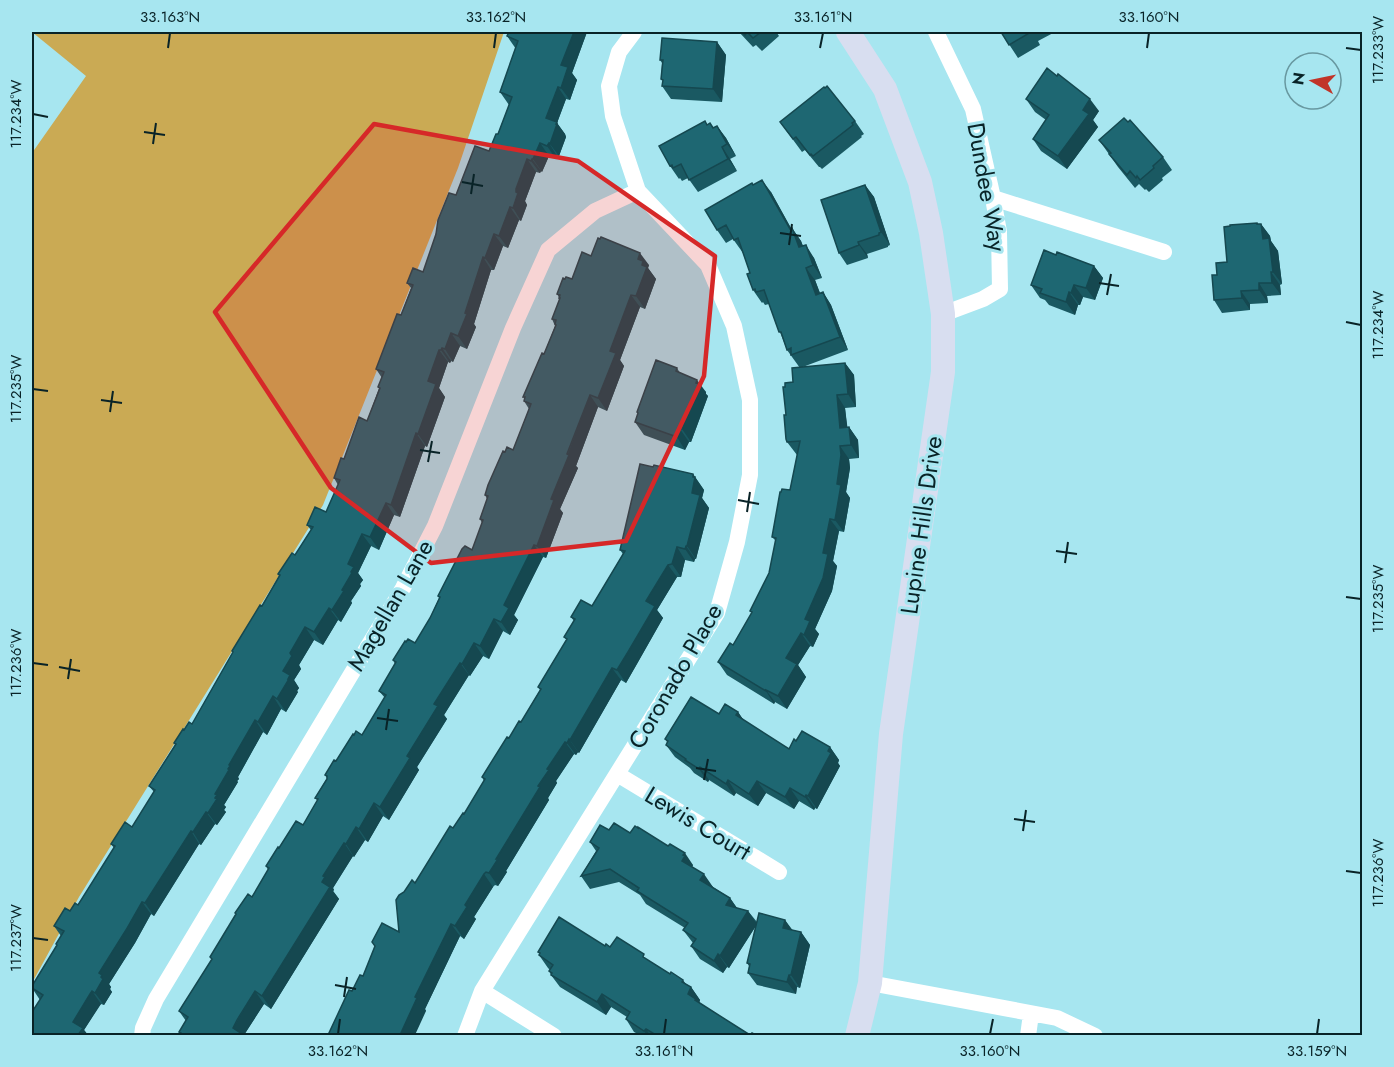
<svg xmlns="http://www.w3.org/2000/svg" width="1394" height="1067" viewBox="0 0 1394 1067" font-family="Jost,sans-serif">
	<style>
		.green { fill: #caaa54 }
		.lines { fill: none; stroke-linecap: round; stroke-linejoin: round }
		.street { stroke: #fff; stroke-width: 16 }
		.secondary { stroke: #d8def0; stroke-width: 24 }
		.wall { fill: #1a5962 }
		.shaded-wall { fill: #154850 }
		.building { fill: #1e6772; stroke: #154850; stroke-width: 1.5 }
		.marked { fill: #d62828; fill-opacity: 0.2; stroke: #d62828; stroke-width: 4.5; stroke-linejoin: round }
		.ticks { fill: none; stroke: #092327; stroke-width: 2 }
		.labels { text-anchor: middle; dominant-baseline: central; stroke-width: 6; stroke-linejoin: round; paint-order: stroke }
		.street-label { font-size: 24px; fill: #092327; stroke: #a7e6f0 }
		.neatline { fill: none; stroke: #092327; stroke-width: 2 }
		.ticks-label { font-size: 15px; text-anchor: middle; fill: #092327 }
	</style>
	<rect width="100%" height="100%" fill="#a7e6f0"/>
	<!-- green -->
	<path class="green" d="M32,32H504L458,168L323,505L79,897L32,983V153L86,76Z"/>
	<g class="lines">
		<!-- street -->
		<path class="street" d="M936,32L973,109L993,198L999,232L1000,289L983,299L943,314
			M993,198L1164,252
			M617,774L779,872
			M870,983L1057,1018L1095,1036
			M482,991L554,1036
			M142,1036L143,1028L156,999L403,588L435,526L513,328L548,250L595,211L638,191
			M465,1036L482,991L717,613L737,542L750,475V400L734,326L708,265L638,191L613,116L609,86L619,52L634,32
			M1028,1036L1031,1014"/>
		<!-- secondary -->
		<path class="secondary" d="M848,32L885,89L920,182L931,233L943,314V372L891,734L870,983L857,1036"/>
	</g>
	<!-- wall -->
	<path class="wall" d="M509,32H587L572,73L577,80L570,100L566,99L557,123L565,134L566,137L559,156H557L556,159L549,156L542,172L541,171L540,173L536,172L525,201L527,205L521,221L519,220L508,248L503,246L494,270H491L474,324L476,327L467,349L460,346L453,362L451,361L450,363L448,362L439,388L445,397L427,447L425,446L400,517L394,515L379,550L371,546L358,573L363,580L360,584L361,586L351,601L352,603L341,622L338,620L323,645L314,640L299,665L301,669L294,680L299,688L297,691L298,692L286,712L281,709L267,735L263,732L238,777L239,779L237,781L238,782L224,805L226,807L224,810L226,812L217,825L215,824L201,845L199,844L154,916L151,914L135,943L109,984L111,987L110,989L112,992L104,1005L101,1004L99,1006L84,1030L88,1035H32L40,1000L32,988L57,945L61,936L54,926L78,905L114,848L111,844L132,827L154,792L149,786L175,745L174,743L184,730L192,724L233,652L232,651L262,606L279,576L278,574L295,555L311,530L307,525L326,512L338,485L334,478L367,421L379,388L378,387L382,378L376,369L401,315L411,288L407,283L423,272L456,195L489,151L498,134L509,105L500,92L516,49L507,36Z
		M739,32H778L777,33L779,36L762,51L756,45L753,47Z
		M1001,32H1055L1038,41L1040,45L1018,58Z
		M717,42L726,55L722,102L671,99L662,86L663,81L661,79L662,63L660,60Z
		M1026,99L1099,111L1093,120L1098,127L1067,169L1041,151L1033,139L1046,120L1035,112Z
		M855,121L864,134L861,136L862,137L822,169L820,167H819L805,150L802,152L780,122Z
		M710,123L714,128L717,126L726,138L736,156L730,159L737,171L698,192L688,178L682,181L680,178L679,179L670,166L707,125Z
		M1099,140L1163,157L1172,170L1162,178L1163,180L1149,192L1146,189L1145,190L1139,184L1135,188L1118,167Z
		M753,185L771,192L791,228H792L801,241L803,246L814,258L822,278L815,280L820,293L823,292L831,305L848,350L800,368L845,363L854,375L856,407L845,408L847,427H849L858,440L859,458L849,459L850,468L846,492L850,498L844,532L839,531L833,561L837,566L832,591L815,629L819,634L813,647L810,646L798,665L806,677L787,709L775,702L774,704L727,675L718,662L733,645L752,613L750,611L769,573L776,541L772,537L790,490L797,455L787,442L785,387L793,382L800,368L787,350L769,304L765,305L763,302L762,303L753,290L750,273L743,253L733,239L726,243L717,230Z
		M865,185L874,197L890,245L888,246V247L867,254L868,258L847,265L839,253Z
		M1257,223L1258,224H1261L1270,236L1271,241L1278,251L1282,284L1280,285L1281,295L1267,296L1268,303L1250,304V310L1222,313L1214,300L1217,275Z
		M1056,255L1094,266L1103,278L1095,300L1083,297L1080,305H1078L1075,315L1049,305L1045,300L1040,298L1031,285Z
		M591,256L649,265L648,268L656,279L645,309L640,307L620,360L624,366L607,411L598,407L576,466L578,468L560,509L563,513L546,558L543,557L514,615L518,620L510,635L503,631L489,659L483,656L470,676L469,675L444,715L447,719L417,767L419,770L389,820L383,816L368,842L365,840L354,857L353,856L333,888L334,890L333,891L339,899L271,1009L264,1004L244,1035H181L179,1032L186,1021L179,1011L212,960L210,957L252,897L268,870L266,866L279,848L303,825L318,801L315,798L327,778L325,775L336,761L354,735H362L385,698L379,691L395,664L393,660L415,643L430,618L439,598L438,596L472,550L482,523L480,519L487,499L485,495L505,452L513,450L529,409L524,401V398L523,397L544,354L555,326L552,319L560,299L557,294L565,279H572Z
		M677,368L680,373L706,392V394L708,396L691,442H689L685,450L644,435L635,422L638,414L637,412Z
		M693,474L704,490L702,498L709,508L696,559H695L694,562L685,560L681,577H677L657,610L663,618L637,664L626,683L621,680L579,753L578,752L576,755L574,754L556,781L557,783L548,798L549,800L506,871L507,872L498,886L495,885L493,887L474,917L476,919L464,939L460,936L425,1009L426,1011L331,1035L329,1033L352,991L363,976L399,932L415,883L464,814L484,781L482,777L521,722L540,690L538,687L567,640L564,637L574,621L571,617L592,606L623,554L620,550Z
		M738,712L744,721L789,749L796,741L830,747L839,760L838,763L840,766L817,809L815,808L814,810L799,801L794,809L766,793L758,806L736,793L734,796L709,780L708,782L694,773L690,768L675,757L666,745L667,742L665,739L719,714Z
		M609,830L630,833L693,865L692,867L713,887L730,898L737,908L748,911L757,922L785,920L792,931L801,932L810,945L800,988L797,987L796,994L757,985L748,973L749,966L747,963L756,926L729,968L727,967L723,973L700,959L691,946L693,943L683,930L685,928L646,904L640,895L619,882L590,889L581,876L596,851L590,842Z
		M605,946L648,960L691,987L700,1000L699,1003L750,1035H756H640L634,1032L626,1019L627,1017L611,1007L606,1015L560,987L551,975L549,971L550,970L548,968L539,955L540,954L538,952Z"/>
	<!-- shaded-wall -->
	<path class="shaded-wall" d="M574,32H587L572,73L577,80L570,100L561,88V65Z
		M717,42L726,55L722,102L713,89Z
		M558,87L566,99L557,123L565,134L566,137L559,156L550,144L546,118Z
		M1090,99L1099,111L1093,120L1098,127L1067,169L1058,156L1083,110Z
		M717,126L726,138L736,156L727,144Z
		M540,143L549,156L542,172L533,159Z
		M549,143L557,156L556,159L547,146Z
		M722,147L730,159L737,171L728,159Z
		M527,159L536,172L525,201L527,205L521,221L513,208L516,189Z
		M532,159L541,171L540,173L531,161Z
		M762,180L771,192L794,234L792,228L801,241L808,260L799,247Z
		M865,185L874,197L890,245L881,232Z
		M510,207L519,220L508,248L499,236Z
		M1257,223L1262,230L1261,224L1270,236L1271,241L1278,251L1282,284L1273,272Z
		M494,234L503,246L494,270L485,258Z
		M858,242L867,254L868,258L859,245Z
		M806,245L814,258L822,278L813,265Z
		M640,253L649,265L648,268L656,279L645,309L636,296L638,259Z
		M483,257L491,270L474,324L476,327L467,349L458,336Z
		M1094,266L1103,278L1095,300L1086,288Z
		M806,268L815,280L825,307L816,295Z
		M1271,272L1280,285L1281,295L1272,283Z
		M1259,283L1267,296L1268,303L1259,290Z
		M1074,285L1083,297L1080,305L1071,293Z
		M1241,291L1250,304V310L1242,298Z
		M823,292L831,305L848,350L840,337Z
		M1069,292L1078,305L1075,315L1066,302Z
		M631,295L640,307L620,360L624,366L607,411L598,398L610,351Z
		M451,333L460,346L453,362L445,349Z
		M442,348L451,361L450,363L441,350Z
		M439,350L448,362L439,388L445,397L427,447L418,434L428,381Z
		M845,363L854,375L856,407L848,394Z
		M697,380L706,392V394L708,396L691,442L682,429Z
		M590,395L598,407L576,466L578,468L560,509L563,513L546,558L537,546L551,499Z
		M837,395L845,408L849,440L840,428Z
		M849,427L858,440L859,458L851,445Z
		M680,429L689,442L685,450L677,437Z
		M416,433L425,446L400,517L391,505Z
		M840,446L849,459L850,468L846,492L850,498L844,532L835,520L837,484Z
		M693,474L704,490L702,498L709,508L696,559L687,546Z
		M386,503L394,515L379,550L370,537Z
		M830,519L839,531L833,561L837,566L832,591L815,629L819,634L813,647L804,635L805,619L823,553Z
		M362,534L371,546L358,573L363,580L360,584L361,586L351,601L352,603L341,622L332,610L342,590L348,564Z
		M534,545L543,557L514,615L518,620L510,635L501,622L504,605Z
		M686,546L695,559L694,562L685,549Z
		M677,547L685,560L681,577L672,564Z
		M668,565L677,577L657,610L663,618L626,683L617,670L646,601Z
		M329,608L338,620L323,645L314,632Z
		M494,619L503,631L489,659L480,646Z
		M305,627L314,640L299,665L301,669L294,680L299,688L297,691L298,692L286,712L277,699L283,671L290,653Z
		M801,633L810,646L798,665L806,677L787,709L778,696L786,658Z
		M474,643L483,656L470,676L462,664Z
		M460,663L469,675L444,715L447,719L417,767L419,770L389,820L380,807L434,704Z
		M612,668L621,680L579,753L570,740Z
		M766,690L775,702L774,704L766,691Z
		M273,696L281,709L267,735L258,722Z
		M738,712L747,725L736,715Z
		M255,720L263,732L238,777L239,779L237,781L238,782L224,805L226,807L224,810L226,812L217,825L208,813L215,794L228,769L229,765Z
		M569,739L578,752L576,755L567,743Z
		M565,742L574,754L556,781L557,783L548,798L549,800L506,871L507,872L498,886L489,873L496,859L547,769Z
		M830,747L839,760L838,763L840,766L817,809L808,796Z
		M700,767L709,780L708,782L699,769Z
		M728,780L736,793L734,796L726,784Z
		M757,781L766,793L758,806L749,794Z
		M790,788L799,801L794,809L785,797Z
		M806,795L815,808L814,810L805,797Z
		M374,803L383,816L368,842L359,829Z
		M206,812L215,824L201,845L193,832Z
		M356,827L365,840L354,857L346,844Z
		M191,831L199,844L154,916L145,903Z
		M344,843L353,856L333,888L334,890L333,891L339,899L271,1009L262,996L322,882L323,876Z
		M685,853L693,865L692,867L682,861L683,855Z
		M484,874L493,887L474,917L476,919L464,939L455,926L465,905Z
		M704,874L713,887L709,892L700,880Z
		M730,898L739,911L726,905Z
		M142,902L151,914L135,943L109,984L111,987L110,989L112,992L104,1005L95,993L99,973Z
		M748,911L757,924L729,968L720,956Z
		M785,920L794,932L783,928Z
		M451,924L460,936L425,1009L426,1011L415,1035H400L415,997Z
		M801,932L810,945L800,988L791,975Z
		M718,954L727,967L723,973L714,961Z
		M789,975L797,987L796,994L787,982Z
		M683,980L690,990L691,987L700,1000L699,1003L705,1011L688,994L682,982Z
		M92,991L101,1004L84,1030L88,1035H78L73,1022Z
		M255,991L264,1004L244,1035H238L233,1028Z
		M602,994L611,1007L606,1015L597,1002Z
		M646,1029L650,1035H647L644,1031Z"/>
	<!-- building -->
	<path class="building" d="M509,32H574L561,65L568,67L561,88L558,87L546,118L557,122L556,124H557L550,144L549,143L547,146L540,143L533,159H532L531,161L527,159L516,189V192L518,193L513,208L510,207L499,236L494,234L485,258L483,257L465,313L467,314L458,336L451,333L445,349L442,348L441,350H439L428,381L436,384L418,434L416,433L391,505L386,503L370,537L362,534L348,564L354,567L351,572L352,573L342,590L344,591L332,610L329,608L314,632L305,627L290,653L292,656L283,671L290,675L288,679H289L277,699L273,696L258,722L255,720L229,765L230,766L228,769L229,770L215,794L217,795L215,798L217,799L208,813L206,812L193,832L191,831L145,903L142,902L126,930L99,973L102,975L101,977L103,979L95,993L92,991L90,994L73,1022L83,1028L78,1035H32V1012L43,995L32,988V986L57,945L56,944L64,931L54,926L65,908L70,911L75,903L78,905L115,846L111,844L125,822L132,827L155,790L149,786L176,744L174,743L183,729L184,730L189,722L192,724L233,652L232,651L260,605L262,606L280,575L278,574L292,553L295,555L313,527L307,525L315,507L326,512L340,480L334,478L341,458L344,459L359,417L367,421L380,388L378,387L384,372L376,369L397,314L401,315L413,285L407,283L413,268L423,272L436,234L438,220L449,193L456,195L475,146L489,151L496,134H498L512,97L500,92L518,41L507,36Z
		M742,32H761L753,38L747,32L745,35Z
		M1001,32H1031L1009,45Z
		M662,38L717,42L713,89L662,86L663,80L661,79L663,60H660Z
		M1047,68L1057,76L1058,74L1090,99L1083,110L1089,114L1058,156L1033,139L1049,115L1026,99Z
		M827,86L855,121L852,123L853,125L813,156L811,154L810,155L796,137L793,139L780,122L824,87L825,88Z
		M1124,118L1128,122L1130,120L1163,157L1153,166L1154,168L1140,180L1137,176L1136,178L1130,171L1127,175L1109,154L1111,153L1099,140Z
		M705,121L707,125L710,123L713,128L717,126L727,144L722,147L728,159L689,180L681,164L673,168L672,165L670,166L659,146Z
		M762,180L790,229L792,228L799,247L806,245L813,265L806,268L816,295L823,292L840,337L791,355V348L787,350L781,332H779L764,290L756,292L755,289L753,290L747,274L750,273L738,238L734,240L726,225L717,230L705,210L752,183L753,185Z
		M865,185L881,232L879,233V235L858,242L859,245L839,253L821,200Z
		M1257,223V224H1261L1263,239L1269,238L1273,272H1271L1272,283H1259V290L1241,291L1242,298L1214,300L1212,275H1217L1216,263L1227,262L1224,227L1230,226V225Z
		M601,237L640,253L638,259L643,261L642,265L647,267L636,296L631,295L610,351L616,353L598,398L590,395L567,454L569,455L551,499L554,500L537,546L534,545L504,605L509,608L501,622L494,619L480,646L474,643L462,664L460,663L434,704L438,706L407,756L410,758L380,807L374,803L359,829L356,827L346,844L344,843L323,876L325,877L322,882L330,887L262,996L255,991L237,1020L233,1028L242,1034L241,1035H180L181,1033L179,1032L188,1017L179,1011L212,959L210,957L236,914L235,913L248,894L252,897L269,868L266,866L278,847L279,848L296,821L303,825L318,799L315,798L327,779V776L325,775L334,760L336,761L353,734L354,735L356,731L362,735L386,695L379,691L396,662L393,660L405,641L406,642L408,639L415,643L430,618L440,597L438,596L462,549L465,546L472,550L483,520L480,519L487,499L488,496L485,495L488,485L503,451L505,452L507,447L513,450L531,404L524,401L525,397H523L542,353L544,354L556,325L555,324L556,320L552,319L560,298H559L560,295L557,294L563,278L565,279L566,277L572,279L582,252L591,256L598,238L600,239Z
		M1044,250L1056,255L1057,252L1094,266L1086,288L1074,285L1071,293L1069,292L1066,302L1040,293L1042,289L1031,285Z
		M656,360L677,368L676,371L697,380L696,383L699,384L682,429H680L677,437L635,422L638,413L637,412Z
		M845,363L848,394L837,395L840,428L849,427L851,445L840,446L841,455L837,484L841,485L835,520L830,519L823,553L828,554L823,578L805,619L810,621L804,635L801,633L786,658L797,664L778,696L766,690V691L718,662L730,643L733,645L752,612L750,611L769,573L776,538L772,537L780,492H781L782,489L790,490L800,441L787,442L786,439L784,415H786L783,387H785V383L793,382L792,368Z
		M640,464L653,467L654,465L693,474V477H695L692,493L700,495L687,546H686L685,549L677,547L672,564L668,565L646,601L655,606L628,652L617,670L612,668L570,740L569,739L567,743L565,742L547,769L549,770L538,786L540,787L496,859H498L489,873L486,872L484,874L465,905L467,907L455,926L451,924L415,997L417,998L400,1035H331V1034L329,1033L349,990L352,991L360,975L363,976L375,946L372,942L382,923L399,932L396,900L399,895L404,892L412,880L415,883L450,826L453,828L463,813L464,814L485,779L482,777L507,737L509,738L519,721L521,722L541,689L538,687L567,639L564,637L575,619L571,617L581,600L592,606L625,551L620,550Z
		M691,697L719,714L725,704L738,712L736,715L789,749L794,739L796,741L802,731L830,747L828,751L831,753L808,796L806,795L805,797L790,788L785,797L757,781L749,794L728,780L726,784L700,767L699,769L685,760L686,759L666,745L668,741L665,739Z
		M614,823L630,833L635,826L638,828V827L668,846L670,844L685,853L683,855L685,856L682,861L704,874L700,880L730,898L726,905L748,911L720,956L718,954L714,961L691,946L696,939L683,930L688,923L637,891L639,888L610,869L581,876L599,848L590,842L600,825L609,830Z
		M759,913L785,920L783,928L801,932L791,975H789L787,982L748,973L750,964L747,963Z
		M559,917L605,946L606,944L610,947L617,937L644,954L643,957L670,974L671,972L683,980L682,982L691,987L688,994L696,999L695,1000L750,1035L752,1033L756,1035H656L646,1029L644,1031L626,1019L630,1012L602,994L597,1002L551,975L552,973L549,971L553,965L539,955L540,953L538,952Z"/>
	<!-- marked area -->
	<path class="marked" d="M374,124L578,161L715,256L704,376L626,541L431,563L331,488L215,312Z"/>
	<!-- ticks -->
	<path class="ticks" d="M168,48L170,33M494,48L496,33M820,48L823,33M1147,48L1149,33M1346,48L1361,50M33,114L48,117M144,132L165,135M153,144L156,123M462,182L483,186M471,194L474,174M780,233L801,236M789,245L792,224M1099,283L1119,286M1107,295L1111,274M1346,322L1361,325M33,389L48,391M101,400L122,403M110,412L113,391M420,450L440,453M428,462L432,441M738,500L759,504M747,512L750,492M1056,551L1077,554M1065,563L1068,542M1346,597L1361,599M33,663L48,665M59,667L80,671M68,679L71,659M377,718L398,721M386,730L389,709M696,768L716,771M704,780L708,759M1014,819L1035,822M1023,831L1026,810M1346,871L1361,873M33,938L48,940M335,985L356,989M344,997L347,977M338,1034L340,1019M664,1034L666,1019M990,1034L993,1019M1317,1034L1319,1019"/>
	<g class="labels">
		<!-- street labels -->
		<g class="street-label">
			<text transform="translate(987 187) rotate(80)">Dundee Way</text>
			<text transform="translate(921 525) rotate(-82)">Lupine Hills Drive</text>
			<text transform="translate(390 605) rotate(-60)">Magellan Lane</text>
			<text transform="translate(675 676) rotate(-60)">Coronado Place</text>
			<text transform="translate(698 823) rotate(31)">Lewis Court</text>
		</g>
	</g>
	<!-- border -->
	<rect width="1394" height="1067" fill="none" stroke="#a7e6f0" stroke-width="66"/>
	<!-- north arrow -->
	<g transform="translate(1313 81) rotate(279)"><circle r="28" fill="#a7e6f0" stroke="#6898a0" stroke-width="1.5"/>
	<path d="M0-4.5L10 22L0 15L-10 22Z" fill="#c13428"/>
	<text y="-9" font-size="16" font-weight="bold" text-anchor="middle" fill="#092327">N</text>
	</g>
	<rect x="33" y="33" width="1328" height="1001" class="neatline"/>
	<g class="ticks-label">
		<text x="170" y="22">33.163°N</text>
		<text x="496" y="22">33.162°N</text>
		<text x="823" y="22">33.161°N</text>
		<text x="1149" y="22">33.160°N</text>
		<text transform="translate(1378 50) rotate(-90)" y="5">117.233°W</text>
		<text transform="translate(16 114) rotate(-90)" y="5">117.234°W</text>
		<text transform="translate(1378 325) rotate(-90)" y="5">117.234°W</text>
		<text transform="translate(16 389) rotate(-90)" y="5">117.235°W</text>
		<text transform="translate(1378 599) rotate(-90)" y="5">117.235°W</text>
		<text transform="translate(16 663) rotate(-90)" y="5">117.236°W</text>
		<text transform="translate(1378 873) rotate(-90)" y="5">117.236°W</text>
		<text transform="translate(16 938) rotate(-90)" y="5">117.237°W</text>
		<text x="338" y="1056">33.162°N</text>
		<text x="664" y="1056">33.161°N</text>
		<text x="990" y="1056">33.160°N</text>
		<text x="1317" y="1056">33.159°N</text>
	</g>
</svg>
